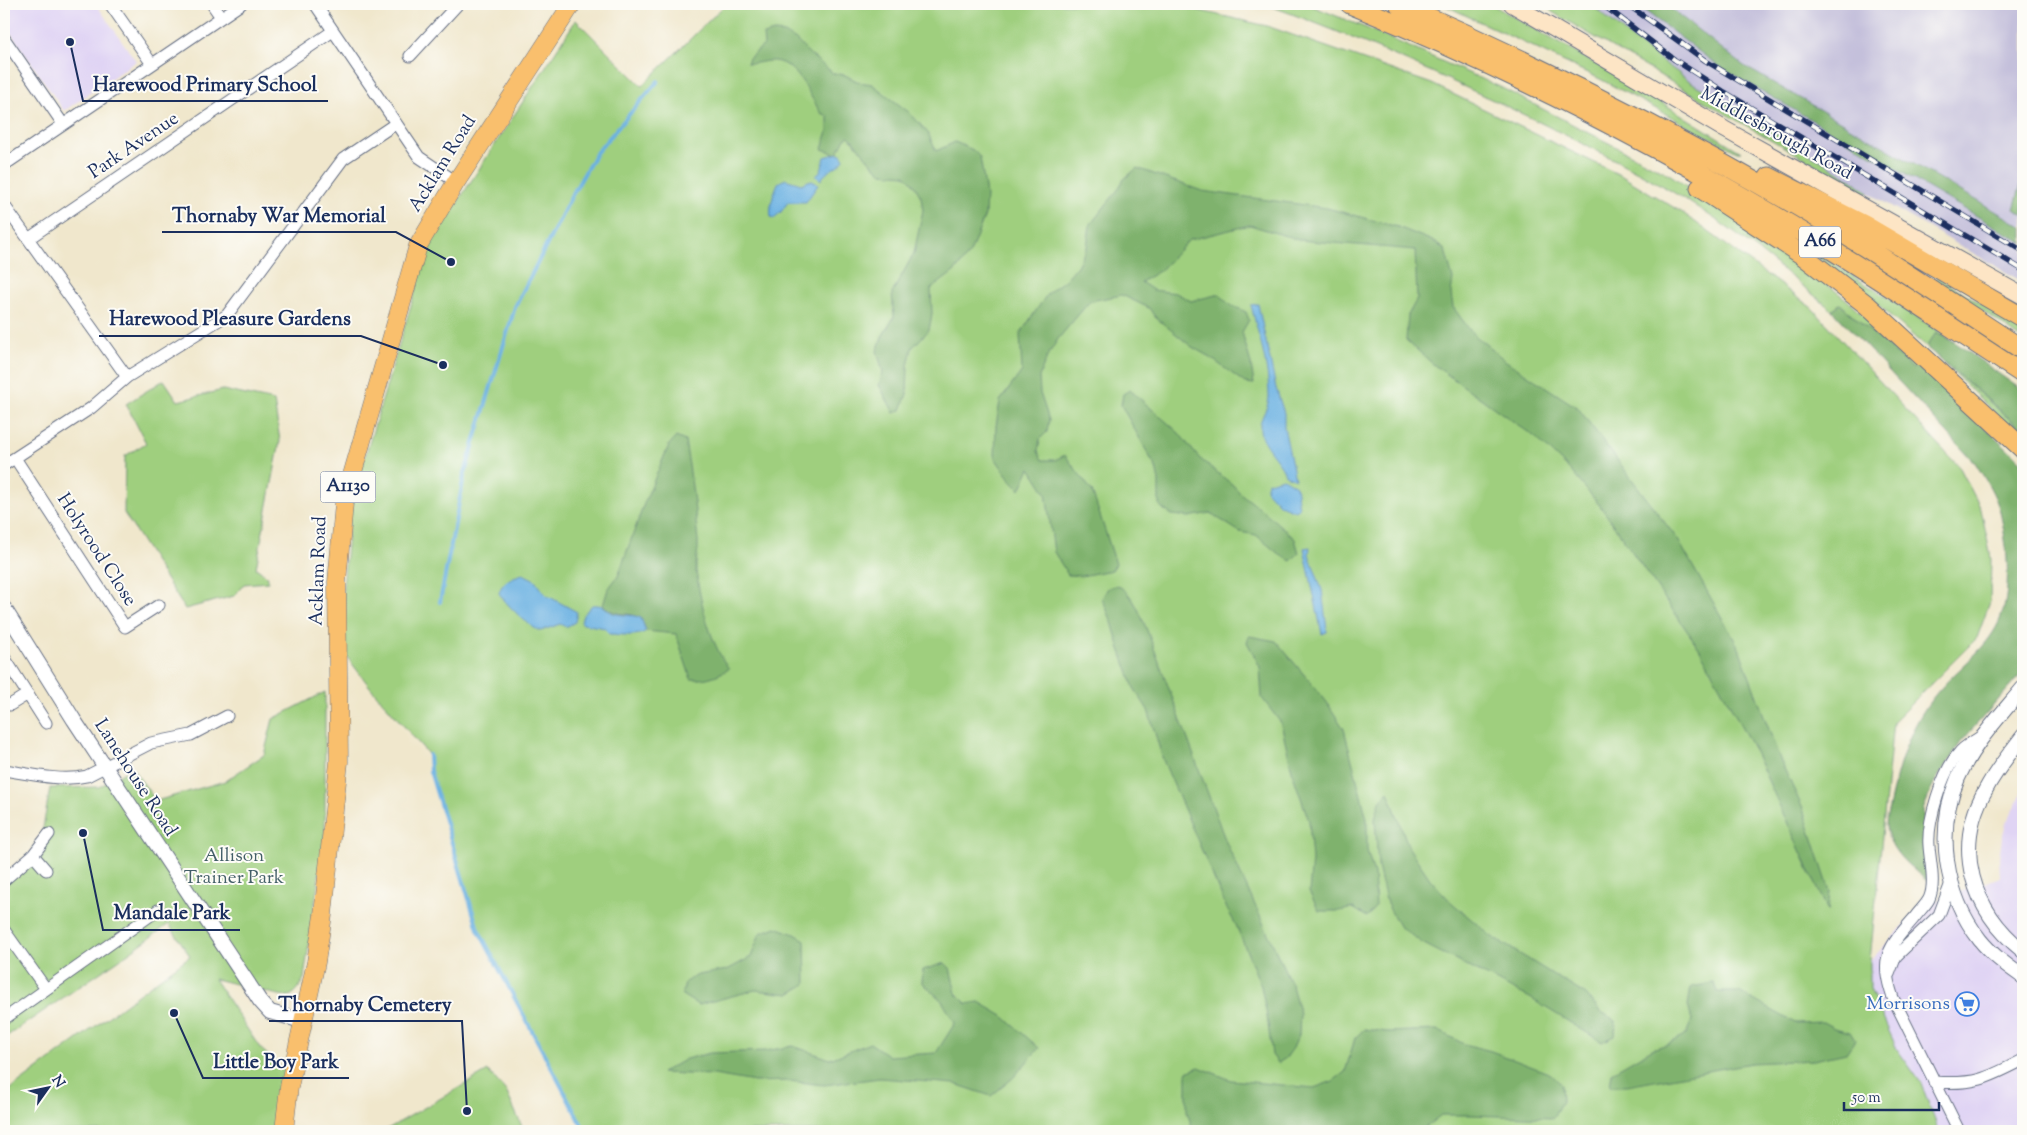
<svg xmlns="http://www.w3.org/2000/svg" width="2027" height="1135" viewBox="0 0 2027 1135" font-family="'Sorts Mill Goudy',serif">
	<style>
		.built { fill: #e0d4f4 }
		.industrial { fill: #c4c0db }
		.green { fill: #9fcf7e; stroke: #5d7f6e }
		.forest { fill: #7fb26d; stroke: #4d7066 }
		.water { fill: #6bb1e2; stroke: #4370a0 }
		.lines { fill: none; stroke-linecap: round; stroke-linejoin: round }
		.stream { stroke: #6bb1e2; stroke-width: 4 }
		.minor-casing { stroke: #666f84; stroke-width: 13 }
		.tertiary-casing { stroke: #666f84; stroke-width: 16 }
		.secondary-casing { stroke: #666f84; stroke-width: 18 }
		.primary-casing { stroke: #666f84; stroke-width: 19 }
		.trunk-casing { stroke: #666f84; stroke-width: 21 }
		.minor { stroke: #fff; stroke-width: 11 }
		.tertiary { stroke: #fff; stroke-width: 14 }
		.secondary { stroke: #fde5c5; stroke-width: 16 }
		.primary { stroke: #f9bf6d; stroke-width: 18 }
		.trunk { stroke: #f9bf6d; stroke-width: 19 }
		.rail-casing { stroke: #1b2f5e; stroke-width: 5.5 }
		.rail { stroke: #fdfcf7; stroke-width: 4; stroke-dasharray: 11; stroke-linecap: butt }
		.labels { text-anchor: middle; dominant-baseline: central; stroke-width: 4; stroke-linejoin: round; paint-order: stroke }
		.shield { fill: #fdfcf7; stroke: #5f6c8c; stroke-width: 1 }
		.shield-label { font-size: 18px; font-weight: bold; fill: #1b2f5e }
		.street-label { font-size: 19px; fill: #1b2f5e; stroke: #fdfcf7 }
		.park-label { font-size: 19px; fill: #435f68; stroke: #fdfcf7 }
		.shop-label { font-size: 19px; fill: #366cbe; stroke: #fdfcf7; text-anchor: end }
		.leader { fill: none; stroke: #1b2f5e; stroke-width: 2 }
		.callout-dot { fill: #1b2f5e; stroke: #fdfcf7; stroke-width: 2 }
		.callout-label { font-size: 20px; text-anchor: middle; font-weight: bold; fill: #1b2f5e; stroke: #fdfcf7; stroke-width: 4; stroke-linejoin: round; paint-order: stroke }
	</style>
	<rect width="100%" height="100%" fill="#fdfcf7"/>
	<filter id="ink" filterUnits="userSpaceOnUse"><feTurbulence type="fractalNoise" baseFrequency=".02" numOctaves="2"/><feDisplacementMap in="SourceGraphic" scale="10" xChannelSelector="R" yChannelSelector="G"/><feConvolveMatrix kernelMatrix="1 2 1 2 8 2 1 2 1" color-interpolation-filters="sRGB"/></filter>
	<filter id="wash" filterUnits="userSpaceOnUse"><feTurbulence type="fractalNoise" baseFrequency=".0096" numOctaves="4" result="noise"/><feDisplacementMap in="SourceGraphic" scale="20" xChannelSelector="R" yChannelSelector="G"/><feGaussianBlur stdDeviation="1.12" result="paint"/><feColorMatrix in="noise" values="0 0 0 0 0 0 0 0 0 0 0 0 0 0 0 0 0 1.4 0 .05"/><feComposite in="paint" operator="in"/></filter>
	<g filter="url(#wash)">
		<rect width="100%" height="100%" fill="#f0e7cc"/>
		<!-- built -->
		<path class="built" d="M4,4H96L136,61L64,111L4,23Z
			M2023,791V1131H1939L1921,1083L1897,1049L1870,989V961L1922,906L2000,877L1999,857L2002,838L2006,823Z"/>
		<!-- industrial -->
		<path class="industrial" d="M1590,4H2023V282L1870,194L1851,179L1691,82L1641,46Z"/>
		<!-- green -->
		<path class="green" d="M726,4H1170L1267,26L1432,84L1622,176L1683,213L1812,308L1960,468L1981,509L1991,558L1990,602L1977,638L1893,722L1870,961V989L1897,1049L1921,1083L1939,1131H585L478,929L430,771L429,755L370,687L344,653L343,587L351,503L429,246L576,20L642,86Z
			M1265,4H1307L1371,30L1500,87L1669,174L1804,267L1846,299L1917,364L1913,369L1840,304L1832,310C1789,275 1746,239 1700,209C1647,174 1589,147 1533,119C1445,77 1356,37 1265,4Z
			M1442,4H1491L1653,97L1741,152H1737L1600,79Z
			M1544,4H1590L1641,46L1691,82L1851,179L1868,192L1867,194L1726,114L1552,12Z
			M1804,244C1854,278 1906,308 1956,343L1936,333L1926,347L1860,289L1803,247Z
			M1937,277L2023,329V340L1996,320L1934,280Z
			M1934,354L2023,431V440Z
			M164,380L178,401L223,390L274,401L280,441L256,568L268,577V582L244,584L234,596L185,609L124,513L125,456L146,443L126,404Z
			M325,692V834L304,978C301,985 297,993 289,996C283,998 227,981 214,979L260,1048L291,1076L281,1131H4V1094L190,956L169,924L123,957L4,1038V883L39,851L50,788L99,787L132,768L156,801L225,781L264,755L273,719Z
			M488,1071L506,1091L524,1131H384Z"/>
		<!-- forest -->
		<path class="forest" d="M1636,4H1665L1744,66L2023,227V243L1717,65Z
			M774,32L784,33L796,40L812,56L833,73L845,75L859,82L872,84L910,113L928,133L936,151L955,142L973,150L980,157L986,194L985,215L970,253L955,271L931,289L932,314L929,330L912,348L908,366L907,394L901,410L894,413L879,385L883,372L877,351L883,335L894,317L892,293L914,253L923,210L921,197L913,183L905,175L882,173L874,166L849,136L845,138L837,154L822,149L828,131V116L821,113C809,96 799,64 774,61C764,60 756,65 747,63L749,58L764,45L763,35Z
			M1137,168L1202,191L1327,208L1398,227L1435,242L1445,250L1453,279L1451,293L1453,307L1472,333L1506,361L1578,408L1678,540L1739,648L1781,762L1803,809L1830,891L1828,911L1754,750L1723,692L1699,648L1601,507L1570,470L1535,437L1434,365L1406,340L1408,315L1417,299L1415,250L1299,240L1250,225L1189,240L1161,270L1141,282L1153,290L1176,293L1191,301L1220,294C1230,308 1233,305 1246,312L1249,320L1242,332L1251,364L1254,384L1245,383L1208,356L1192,347L1155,317L1149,308L1122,295L1090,301L1058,339L1047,357L1039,377L1040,393L1049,420L1047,432L1040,439L1038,451L1042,460H1055L1065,455L1092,491L1116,564L1112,570L1081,576L1068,575L1054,552L1046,493L1030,468L1020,490L1012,482L995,458L996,426L1000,401L1022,371L1020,334L1048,293L1066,279L1077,266L1087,247L1090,225L1117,191L1124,179Z
			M2023,177V215L2014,209Z
			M1840,304L1913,369L1917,364L2023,463V672L1961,742L1934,783L1923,810L1927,881C1910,866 1893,855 1887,832C1884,822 1889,809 1891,798C1901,756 1912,719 1943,686C1963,664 1990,646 2001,617C2012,589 2007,541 2000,512C1996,495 1985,479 1976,464L1832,310Z
			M1936,333L1956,343L2023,391V430L1926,347Z
			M1130,390L1178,432L1199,458L1233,485L1240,493L1266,513L1295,539L1299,553L1291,561L1280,555L1256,535L1240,532L1210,513L1189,517L1172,515L1163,509L1159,504V481L1156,468L1121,405L1123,394Z
			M676,437L685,441C691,475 695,507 698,541C699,551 695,561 696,571C700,601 711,645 729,669C716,676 706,680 691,679L676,634L646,631C638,604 621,622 603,605L608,589L618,576L645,501L669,445Z
			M1117,585C1135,594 1141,617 1149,635L1226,842L1292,986L1300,1014L1299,1035L1293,1048L1286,1058L1278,1063L1272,1055L1267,1016L1261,986L1236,925L1227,909L1163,760L1148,710L1134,688L1119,646L1112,622L1102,598L1108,588Z
			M1249,636L1276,641L1326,701L1344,729L1367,819V850L1374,874L1376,906L1367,917L1353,908L1340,911H1319L1309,892L1312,860L1309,821L1293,775L1281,723L1262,698L1260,667L1247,642Z
			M1388,791L1409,848L1430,879L1451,902L1491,936L1586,995L1600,1011L1616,1021L1615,1036L1602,1042L1530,998L1422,943L1399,926L1387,904L1378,867L1375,819L1380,801Z
			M776,927L795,934L805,940L806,984L789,994L755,990L698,1005L682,995L685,982L698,975L727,970L751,957L760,933Z
			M945,963L950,968L956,993L967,1004L979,1002L1003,1016L1039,1048L1013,1078L991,1096L955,1084L880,1078L824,1085L789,1081L755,1082L714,1075L661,1073L686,1059L710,1053L766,1051L793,1046L830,1059L870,1043L889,1056L936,1053L955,1023L942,1001L922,982L923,970Z
			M1714,983L1717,992H1739L1795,1023L1823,1022L1834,1028L1850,1032L1855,1040L1846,1053L1814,1060L1751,1063L1627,1086H1610L1612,1072L1652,1049L1668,1044L1686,1034L1692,1020L1688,1006L1691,987Z
			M1364,1029L1387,1032L1437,1030L1464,1044L1491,1051L1551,1074L1561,1084L1562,1102L1553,1118L1471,1115H1441L1423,1129L1359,1131H1193L1187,1111V1072L1199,1067L1231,1080L1314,1088L1333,1081L1345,1072L1355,1038Z"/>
		<!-- water -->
		<path class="water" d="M838,153L841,154L844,159C838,168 826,170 821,180L816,176L821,170L825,157Z
			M785,179L801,184L811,180L818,185L806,202H788L781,212L774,218L771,217C769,206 774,193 778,183Z
			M1258,304L1276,388L1284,413V427L1295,479L1285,475C1283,461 1258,444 1260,425C1261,416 1269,407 1269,396C1269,366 1258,334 1251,305Z
			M1283,478L1296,486L1299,509L1295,511L1280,505L1266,490L1268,482Z
			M1310,547L1309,554L1322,590L1327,630V632L1322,634L1304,548Z
			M523,574L535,580L546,595L577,612L575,622L566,627L560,624L541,631C532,630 503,601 499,593C502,581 512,577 523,574Z
			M592,605C609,604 605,612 617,614C627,616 632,614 641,618L646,631C637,638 620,634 609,634L605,628L583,624L581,622L583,615Z"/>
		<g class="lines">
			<!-- stream -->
			<path class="stream" d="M440,602L464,476L515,307L571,197L596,153L658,81
				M429,755L430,771L478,929L585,1131"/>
		</g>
	</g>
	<g filter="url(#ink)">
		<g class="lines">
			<!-- minor casing -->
			<g class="minor-casing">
				<path id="minor" d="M110,4L152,64
					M212,4L221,17
					M315,4L419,157L456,182
					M4,38L63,124
					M410,56L458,4
					M4,165L241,4
					M4,205L127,377
					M28,239L333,31
					M15,458L125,627L159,605
					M4,465L91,408L127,377L227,315L343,159L395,124
					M4,657L46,723
					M10,705L28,694
					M4,770C30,774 61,782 87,776L151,743L191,735L227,716
					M33,855L46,870
					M4,880L33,855L49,834
					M4,930L46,989
					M1889,974L1896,956L1939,915L1951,883
					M4,1019L158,910
					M1934,1082C1976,1085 1988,1078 2023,1060
					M1959,1131L1893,998C1879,957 1888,948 1915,917C1919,911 1926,905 1929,899C1936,884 1930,862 1929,846C1927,822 1942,771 1959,753C1964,746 1973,742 1980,737"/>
			</g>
			<!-- tertiary casing -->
			<g class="tertiary-casing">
				<path id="tertiary" d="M4,608L74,720L260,1001L270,1012L302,1021
					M2023,688C2000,716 1973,744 1958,778C1935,831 1945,895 1980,940C1992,955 2008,966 2023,977
					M2023,736C2010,753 1996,770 1986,789C1952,848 1972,910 2023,951"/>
			</g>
			<!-- secondary casing -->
			<g class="secondary-casing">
				<path id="secondary" d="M1512,4L1724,129L2023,296"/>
			</g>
			<!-- primary casing -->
			<g class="primary-casing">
				<path id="primary" d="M284,1131L289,1087L316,962L323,915L339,762L337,582L344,503L418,246L456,182L572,4"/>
			</g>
			<!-- trunk casing -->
			<g class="trunk-casing">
				<path id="trunk" d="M1350,4C1512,70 1669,151 1819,242C1888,284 1955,330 2023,374
					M1399,4C1545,68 1689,141 1826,223C1893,263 1958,308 2023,350
					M1769,177L1864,225L2023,318
					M1700,188L1801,254L1867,305L2023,449"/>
			</g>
			<!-- minor -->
			<use href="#minor" class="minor"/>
			<!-- tertiary -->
			<use href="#tertiary" class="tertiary"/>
			<!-- secondary -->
			<use href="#secondary" class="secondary"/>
			<!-- primary -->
			<use href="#primary" class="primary"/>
			<!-- trunk -->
			<use href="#trunk" class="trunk"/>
			<!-- rail casing -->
			<g class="rail-casing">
				<path id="rail" d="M1602,4L1675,60L1723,91L2023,270
					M1627,4L1706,61L2023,251"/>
			</g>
			<!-- rail -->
			<use href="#rail" class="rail"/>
		</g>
	</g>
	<!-- icons -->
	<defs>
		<g id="supermarket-ring" transform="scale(1.25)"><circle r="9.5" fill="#fdfcf7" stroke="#3f7fe0" stroke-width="1.5"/><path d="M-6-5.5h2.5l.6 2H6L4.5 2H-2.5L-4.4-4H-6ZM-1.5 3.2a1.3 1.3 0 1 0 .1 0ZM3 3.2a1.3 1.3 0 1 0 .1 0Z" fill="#3f7fe0"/></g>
	</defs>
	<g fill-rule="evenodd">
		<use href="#supermarket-ring" x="1967" y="1004"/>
	</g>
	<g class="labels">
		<!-- shield labels -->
		<g class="shield">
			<rect x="1799" y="226.5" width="42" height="31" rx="4"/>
			<rect x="320.5" y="471.5" width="55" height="31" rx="4"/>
		</g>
		<g class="shield-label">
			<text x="1820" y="242">A66</text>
			<text x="348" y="487">A1130</text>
		</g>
		<!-- street labels -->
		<g class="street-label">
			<text transform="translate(1776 134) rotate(29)">Middlesbrough Road</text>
			<text transform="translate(134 146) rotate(-34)">Park Avenue</text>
			<text transform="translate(443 164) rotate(-58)">Acklam Road</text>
			<text transform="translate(96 550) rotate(57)">Holyrood Close</text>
			<text transform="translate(319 571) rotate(-88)">Acklam Road</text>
			<text transform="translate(135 778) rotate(57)">Lanehouse Road</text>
		</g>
		<!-- park labels -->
		<g class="park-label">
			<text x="234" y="856">Allison<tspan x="234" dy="22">Trainer Park</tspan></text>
		</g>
		<!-- shop labels -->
		<g class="shop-label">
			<text x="1950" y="1004">Morrisons</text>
		</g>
	</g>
	<!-- callouts -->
	<path class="leader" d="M70 42L83 101H328M451 262L396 232H162M443 365L361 336H99M83 833L103 930H240M467 1111L462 1021H269M174 1013L203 1078H349"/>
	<g class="callout-dot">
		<circle cx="70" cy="42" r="5"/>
		<circle cx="451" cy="262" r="5"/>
		<circle cx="443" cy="365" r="5"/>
		<circle cx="83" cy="833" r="5"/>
		<circle cx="467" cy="1111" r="5"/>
		<circle cx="174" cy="1013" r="5"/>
	</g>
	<g class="callout-label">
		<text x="205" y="91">Harewood Primary School</text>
		<text x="279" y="222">Thornaby War Memorial</text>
		<text x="230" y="325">Harewood Pleasure Gardens</text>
		<text x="172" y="919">Mandale Park</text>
		<text x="365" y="1011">Thornaby Cemetery</text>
		<text x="276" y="1068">Little Boy Park</text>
	</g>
	<!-- margin -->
	<rect width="2027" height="1135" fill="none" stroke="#fdfcf7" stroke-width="20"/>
	<!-- north arrow -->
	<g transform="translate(48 1088) rotate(57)" stroke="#fdfcf7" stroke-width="4" paint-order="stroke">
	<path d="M0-4L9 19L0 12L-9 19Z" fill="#1b2f5e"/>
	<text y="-8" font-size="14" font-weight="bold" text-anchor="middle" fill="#1b2f5e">N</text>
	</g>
	<!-- scale -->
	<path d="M1844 1102v8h95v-8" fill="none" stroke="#1b2f5e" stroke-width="2.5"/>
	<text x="1852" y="1102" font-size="15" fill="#1b2f5e" stroke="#fdfcf7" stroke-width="4" paint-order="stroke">50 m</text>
</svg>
